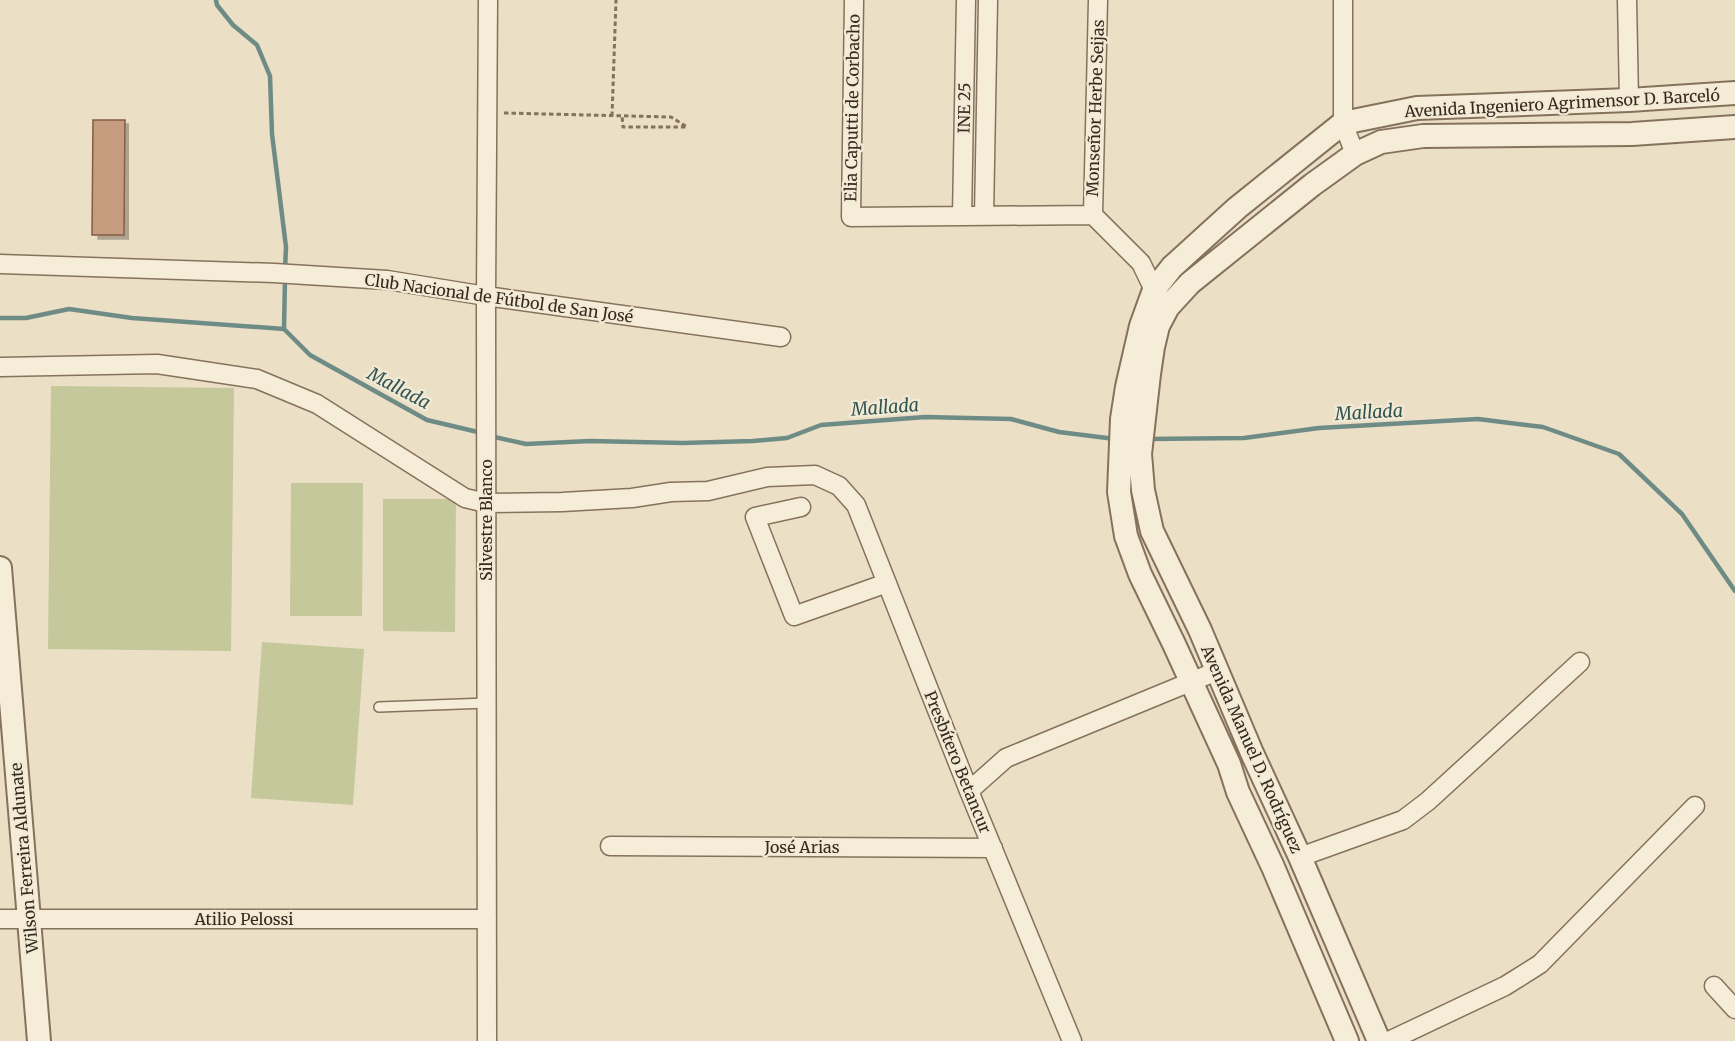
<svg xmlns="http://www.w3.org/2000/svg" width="1735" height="1041" viewBox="0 0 1735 1041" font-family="Merriweather,serif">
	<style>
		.green { fill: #c4c89a }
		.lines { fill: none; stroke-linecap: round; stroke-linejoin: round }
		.stream { stroke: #6e8c85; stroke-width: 4.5 }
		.building { fill: #c69c7e; stroke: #825c44; stroke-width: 1.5; filter: url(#shadow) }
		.service-casing { stroke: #85725d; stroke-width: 12 }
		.minor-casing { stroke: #85725d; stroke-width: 21 }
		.tertiary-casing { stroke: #85725d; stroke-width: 26 }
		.path { stroke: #85725d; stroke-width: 3; stroke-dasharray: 4.5 3; stroke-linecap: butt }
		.service { stroke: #f6edd8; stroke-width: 9 }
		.minor { stroke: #f6edd8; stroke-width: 18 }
		.tertiary { stroke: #f6edd8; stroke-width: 22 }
		.labels { text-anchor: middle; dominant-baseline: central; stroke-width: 4.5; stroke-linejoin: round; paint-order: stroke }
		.street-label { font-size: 16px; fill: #362a20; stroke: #f3ead5 }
		.water-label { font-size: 18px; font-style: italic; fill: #305552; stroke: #f3ead5 }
	</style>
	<defs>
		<filter id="shadow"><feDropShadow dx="6" dy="4" stdDeviation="0" flood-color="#0004"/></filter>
	</defs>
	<rect width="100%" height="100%" fill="#ebdfc6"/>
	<!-- green -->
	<path class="green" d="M51,386L234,388L231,651L48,649Z
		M291,483H363L362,616H290Z
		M383,499H456L455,632L383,631Z
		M262,642L364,649L353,805L251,798Z"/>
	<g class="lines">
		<!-- stream -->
		<path class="stream" d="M216,0L217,5L233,25L257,45L270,76L272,134L286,247L285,270
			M0,318H26L69,309L132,318L284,329L310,355L427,420L482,433
			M284,329L285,279
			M490,436L526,444L590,441L683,443L753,441L787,438L821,425L925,417L1011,419L1059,432L1115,439
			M1147,439L1244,438L1319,428L1478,419L1543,427L1619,454L1682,514L1735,591"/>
	</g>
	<!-- building -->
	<path class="building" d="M93,120H125L124,235H92Z"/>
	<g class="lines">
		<!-- service casing -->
		<g class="service-casing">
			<path id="service" d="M379,707L487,703"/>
		</g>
		<!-- minor casing -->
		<g class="minor-casing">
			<path id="minor" d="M854,0L851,217L1093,215L1141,263L1154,290L1161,299
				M1343,0V123L1355,154
				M1627,0L1629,100
				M1093,215L1098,0
				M962,216L966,0
				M984,216L988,0
				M0,264L274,273L387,280L486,296L781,337
				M0,367L157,364L257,379L317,404L465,498L486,503L562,502L632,498L671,492L708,491L767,477L815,475L839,486L856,505L969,791L1072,1041
				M801,507L755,517L794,616L887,583
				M969,791L1006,758L1217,671
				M610,846L993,848
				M1300,857L1403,820L1428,801L1580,662
				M0,919H487
				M1714,986L1735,1009
				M487,1041L486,296L488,0
				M1389,1041L1505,986L1540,964L1695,806"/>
		</g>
		<!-- tertiary casing -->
		<g class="tertiary-casing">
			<path id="tertiary" d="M0,568L39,1041
				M1347,1041L1273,867L1238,792L1229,764L1174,644L1140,574L1126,536L1119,492L1122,419L1127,387L1141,326L1154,290L1172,267L1237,208L1343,123L1417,108L1629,100L1735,93
				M1379,1041L1300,857L1252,753L1200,630L1152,531L1143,490L1140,454L1149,374L1153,347L1158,326L1168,307L1190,283L1312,185L1355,154L1381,142L1423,136L1632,134L1735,127"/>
		</g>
		<!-- path -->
		<path class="path" d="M504,113L671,117L687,127H623L622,116
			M612,116L616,0"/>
		<!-- service -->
		<use href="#service" class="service"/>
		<!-- minor -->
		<use href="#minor" class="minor"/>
		<!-- tertiary -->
		<use href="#tertiary" class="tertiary"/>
	</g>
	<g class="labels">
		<!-- street labels -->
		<g class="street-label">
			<text transform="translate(1562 103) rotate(-3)">Avenida Ingeniero Agrimensor D. Barceló</text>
			<text transform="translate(852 108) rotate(-89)">Elia Caputti de Corbacho</text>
			<text transform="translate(964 108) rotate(-89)">INE 25</text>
			<text transform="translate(1095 108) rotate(-88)">Monseñor Herbe Seijas</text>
			<text transform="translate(499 298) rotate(8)">Club Nacional de Fútbol de San José</text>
			<text transform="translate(486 520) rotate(-90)">Silvestre Blanco</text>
			<text transform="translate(1252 749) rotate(66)">Avenida Manuel D. Rodríguez</text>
			<text transform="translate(958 762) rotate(68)">Presbítero Betancur</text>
			<text x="802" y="847">José Arias</text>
			<text transform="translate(24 858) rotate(-95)">Wilson Ferreira Aldunate</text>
			<text x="244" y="919">Atilio Pelossi</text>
		</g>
		<!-- water labels -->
		<g class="water-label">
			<text transform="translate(399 388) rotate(28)">Mallada</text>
			<text transform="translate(885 407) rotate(-4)">Mallada</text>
			<text transform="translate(1369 412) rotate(-3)">Mallada</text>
		</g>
	</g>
</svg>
